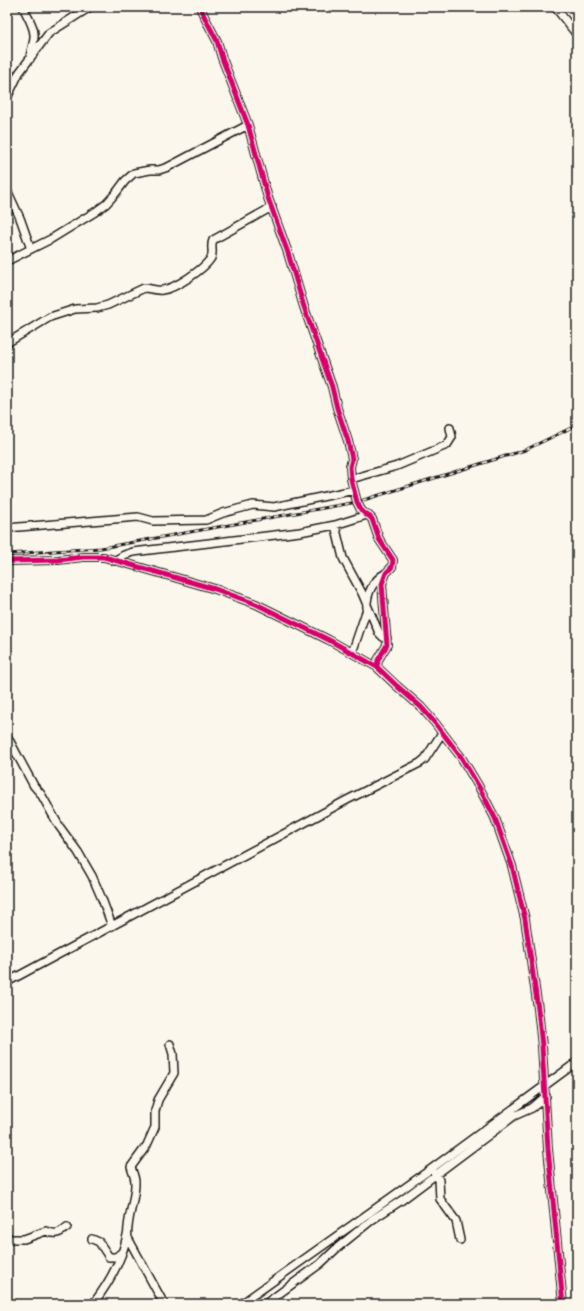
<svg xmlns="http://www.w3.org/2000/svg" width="584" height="1311" viewBox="0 0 584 1311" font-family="'Architects Daughter',sans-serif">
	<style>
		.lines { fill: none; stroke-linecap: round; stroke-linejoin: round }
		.minor-casing { stroke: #1c1c1c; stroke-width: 10 }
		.minor { stroke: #fbf7ec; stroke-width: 7 }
		.rail-casing { stroke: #1c1c1c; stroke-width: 3 }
		.rail { stroke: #fbf7ec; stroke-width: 1.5; stroke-dasharray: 4.5; stroke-linecap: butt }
		.cycleway-casing { stroke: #fbf7ec; stroke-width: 8 }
		.cycleway { stroke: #d6006c; stroke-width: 5 }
	</style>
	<rect width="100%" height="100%" fill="#fbf7ec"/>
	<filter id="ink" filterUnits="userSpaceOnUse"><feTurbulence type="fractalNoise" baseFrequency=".025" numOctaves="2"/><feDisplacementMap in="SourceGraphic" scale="8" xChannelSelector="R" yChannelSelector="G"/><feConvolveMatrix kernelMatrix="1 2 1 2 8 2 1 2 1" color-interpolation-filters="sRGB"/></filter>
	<g filter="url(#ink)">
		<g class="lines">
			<!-- minor casing -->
			<g class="minor-casing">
				<path id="minor" d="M23,7C27,16 35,27 34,37C34,44 30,51 30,59
					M200,7L205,18L217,41L222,58L248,125L268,198L288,253L304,307L332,387L337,408L348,441L352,459L350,467L351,479L357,502L361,510L366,515L367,514L372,519L379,539L393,560L392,567L386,573L382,584L387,645L378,660L377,667
					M555,7L577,35
					M7,98L19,73L49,33L90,7
					M7,190L20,218L31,249
					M7,261L51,239L95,212L106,204L116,193L125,181L134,173L150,170H159L168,167L248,125
					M7,343L50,317L75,309L97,308L108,305L144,288C150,288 156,291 162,290C175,289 204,269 211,258C214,252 210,246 213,240L272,207
					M351,479L397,466L447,445L452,437L450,428
					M335,525L343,558L362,593L379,633L383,637L387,638
					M7,528L138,517L153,521L206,520L223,513L253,505L274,507L354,490
					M7,561L58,560L83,557H104L215,589L256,604L329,640L377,667L397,686L421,707L435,723L461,757L479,787L495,818L512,866L525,919L538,1009L542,1046L548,1149L563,1304
					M114,561L124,555L133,552L300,532L335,525L367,515
					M352,653L367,609C366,594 373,580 386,573
					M7,736L34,786L41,794L59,826L78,852L92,876L102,899L112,926
					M7,982L347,800L420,763L425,759L442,733
					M433,1171L439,1180L440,1199L456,1221L460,1240
					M7,1236L10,1239H24L46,1231C55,1235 59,1234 67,1227
					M92,1239L99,1242L109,1257H116L122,1252
					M93,1304C109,1283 122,1261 127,1235
					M164,1304L128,1238C125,1224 136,1198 135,1182C135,1177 132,1171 131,1167L147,1145L155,1127V1111L158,1100L174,1073L173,1054L170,1044
					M241,1304L431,1169L577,1062
					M265,1304L320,1264L337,1248L373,1219L402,1200L514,1116L532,1108L546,1096"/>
			</g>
			<!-- minor -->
			<use href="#minor" class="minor"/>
			<!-- rail casing -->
			<g class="rail-casing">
				<path id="rail" d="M7,554L101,548L357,502L525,450L577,425"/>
			</g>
			<!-- rail -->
			<use href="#rail" class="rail"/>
			<!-- cycleway casing -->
			<g class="cycleway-casing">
				<path id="cycleway" d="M200,7L205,18L217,41L222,58L248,125L268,198L288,253L304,307L332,387L337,408L348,441L352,459L350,467L351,479L357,502L361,510L366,515L367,514L372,519L379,539L393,560L392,567L386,573L382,584L387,645L378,660L377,667
					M7,561L58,560L83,557H104L215,589L256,604L329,640L377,667L397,686L421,707L435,723L461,757L479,787L495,818L512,866L525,919L538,1009L542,1046L548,1149L563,1304"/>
			</g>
			<!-- cycleway -->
			<use href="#cycleway" class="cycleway"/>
		</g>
	</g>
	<!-- margin -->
	<rect width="584" height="1311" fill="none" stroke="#fbf7ec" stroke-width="24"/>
	<rect x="12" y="12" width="560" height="1287" fill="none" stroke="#1c1c1c" stroke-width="1.5" filter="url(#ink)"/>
</svg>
